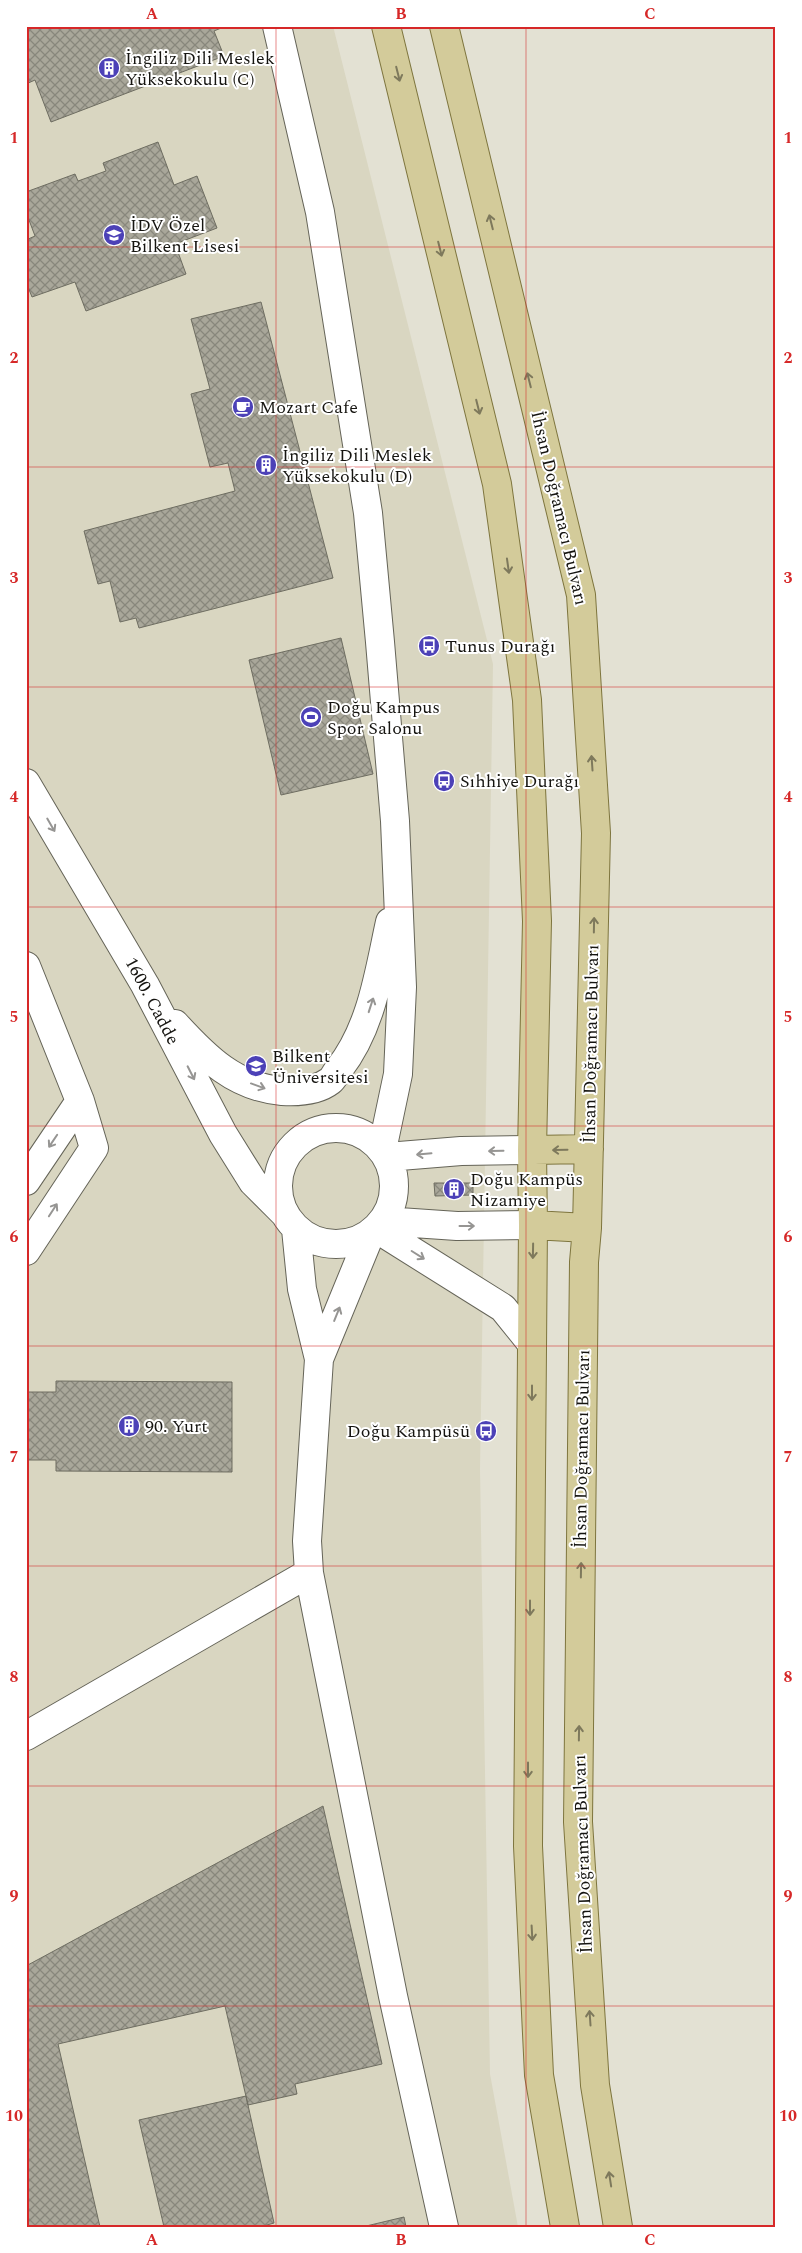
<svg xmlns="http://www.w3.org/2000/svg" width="802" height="2253" viewBox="0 0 802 2253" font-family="Spectral,serif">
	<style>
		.built { fill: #d9d6c1 }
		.building { fill: url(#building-cross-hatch); stroke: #6e6d61 }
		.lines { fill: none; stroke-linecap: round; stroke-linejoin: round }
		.minor-casing { stroke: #656458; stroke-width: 30 }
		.major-casing { stroke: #7e753e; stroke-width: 30 }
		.minor { stroke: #fff; stroke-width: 28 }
		.major { stroke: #d3cb9a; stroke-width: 28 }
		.oneway { stroke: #7e795c }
		.oneway2 { stroke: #969593 }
		.grid { fill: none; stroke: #d62828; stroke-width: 1; stroke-opacity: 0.55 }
		.labels { text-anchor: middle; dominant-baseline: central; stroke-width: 4; stroke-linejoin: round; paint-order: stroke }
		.poi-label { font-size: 18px; fill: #151410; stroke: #fff; text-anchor: start }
		.street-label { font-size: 18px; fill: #151410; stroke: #fff }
		.neatline { fill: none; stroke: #d62828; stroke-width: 2 }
		.grid-label { font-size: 16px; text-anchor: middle; font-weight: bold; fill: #d62828 }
	</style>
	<defs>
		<pattern id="building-cross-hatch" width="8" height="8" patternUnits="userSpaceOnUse" patternTransform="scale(1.25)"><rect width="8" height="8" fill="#a9a79a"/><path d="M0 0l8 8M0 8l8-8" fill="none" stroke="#88877c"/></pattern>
	</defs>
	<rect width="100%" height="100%" fill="#e3e1d3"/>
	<!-- built -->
	<path class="built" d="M26,26H333L493,664L480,1469L490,2074L518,2227H26Z"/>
	<!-- building -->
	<path class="building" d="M26,26H226L214,31L224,56L51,122L35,80L26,84Z
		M158,142L174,185L197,176L217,228L175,244L186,274L86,311L75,282L32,297L26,282V240L35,236L26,212V192L75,174L78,181L106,171L103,163Z
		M261,302L333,578L139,628L136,618L120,622L110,581L98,584L84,531L235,491L228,463L210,467L191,394L210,389L191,319Z
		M341,638L373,774L281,795L249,660Z
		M434,1183H473V1195L435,1196Z
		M56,1381L232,1382V1472L56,1471V1460H26V1392H56Z
		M323,1806L382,2064L295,2084L297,2094L248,2105L225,2006L58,2044L100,2227H26V1966Z
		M246,2096L274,2223L260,2227H164L139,2120Z
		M404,2217L406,2227H362Z"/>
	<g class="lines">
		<!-- minor casing -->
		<g class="minor-casing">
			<path id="minor" d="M277,26L320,212L368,513L380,642L395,821L402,987L398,1074L382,1150
				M26,783L145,985L223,1134L253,1182L284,1213
				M26,966L80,1101L94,1148L26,1251
				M175,1024C206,1058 235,1087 282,1091C298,1092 317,1091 330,1081C334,1078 336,1072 339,1069C372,1027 379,972 390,922
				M278 1186a58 58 0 1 1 116 0a58 58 0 1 1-116 0Z
				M387,1157L461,1151L532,1150
				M26,1181L80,1101
				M384,1221L457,1226L533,1225
				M296,1229L302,1289L319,1359L307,1541L309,1573L393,1996L444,2227
				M377,1229L503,1308L532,1344
				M319,1359L370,1235
				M26,1736L309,1573"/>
		</g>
		<!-- major casing -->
		<g class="major-casing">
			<path id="major" d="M386,26L497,484L527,700L537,921L532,1150L533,1225L528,1846L539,2075L565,2227
				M444,26L581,595L596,833L587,1228L584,1262L578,1822L595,2085L618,2227
				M532,1150L589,1149
				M533,1225L587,1228"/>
		</g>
		<!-- minor -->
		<use href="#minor" class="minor"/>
		<!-- major -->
		<use href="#major" class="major"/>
	</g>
	<!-- one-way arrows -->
	<defs><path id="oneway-shaft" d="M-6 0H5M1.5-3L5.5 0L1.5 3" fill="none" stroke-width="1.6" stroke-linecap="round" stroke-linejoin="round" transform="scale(1.25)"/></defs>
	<g class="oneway">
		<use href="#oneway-shaft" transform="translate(398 74) rotate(76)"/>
		<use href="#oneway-shaft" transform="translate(491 222) rotate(-104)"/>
		<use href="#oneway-shaft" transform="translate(440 249) rotate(76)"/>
		<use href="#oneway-shaft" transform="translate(529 380) rotate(-104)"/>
		<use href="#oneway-shaft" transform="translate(478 407) rotate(76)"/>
		<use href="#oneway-shaft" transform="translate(508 566) rotate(82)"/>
		<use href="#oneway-shaft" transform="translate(592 763) rotate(-94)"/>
		<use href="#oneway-shaft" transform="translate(594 925) rotate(-89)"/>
		<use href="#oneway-shaft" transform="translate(560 1150) rotate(179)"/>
		<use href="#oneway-shaft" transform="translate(533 1251) rotate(91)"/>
		<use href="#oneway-shaft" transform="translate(532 1393) rotate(90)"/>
		<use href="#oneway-shaft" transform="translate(581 1570) rotate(-89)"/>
		<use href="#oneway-shaft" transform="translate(530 1608) rotate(90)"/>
		<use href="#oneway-shaft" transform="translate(579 1733) rotate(-89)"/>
		<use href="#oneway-shaft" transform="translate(528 1770) rotate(90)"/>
		<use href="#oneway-shaft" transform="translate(532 1933) rotate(87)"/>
		<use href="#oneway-shaft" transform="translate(590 2018) rotate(-94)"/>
		<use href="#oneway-shaft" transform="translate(610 2179) rotate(-99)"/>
	</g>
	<g class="oneway2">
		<use href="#oneway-shaft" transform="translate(51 825) rotate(60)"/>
		<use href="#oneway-shaft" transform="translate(371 1005) rotate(-72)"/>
		<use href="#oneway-shaft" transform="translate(191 1073) rotate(63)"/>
		<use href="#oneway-shaft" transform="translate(258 1086) rotate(20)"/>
		<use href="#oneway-shaft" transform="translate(53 1141) rotate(124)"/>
		<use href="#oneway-shaft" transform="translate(496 1151) rotate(179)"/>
		<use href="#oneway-shaft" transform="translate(424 1154) rotate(175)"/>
		<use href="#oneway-shaft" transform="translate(53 1210) rotate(-57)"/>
		<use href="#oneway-shaft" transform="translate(467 1226)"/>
		<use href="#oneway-shaft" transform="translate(418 1255) rotate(32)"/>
		<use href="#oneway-shaft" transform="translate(337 1314) rotate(-68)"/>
	</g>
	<!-- grid -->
	<path class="grid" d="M276,26V2227M526,26V2227M26,247H776M26,467H776M26,687H776M26,907H776M26,1126H776M26,1346H776M26,1566H776M26,1786H776M26,2006H776"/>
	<!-- icons -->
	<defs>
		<g id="building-disc" transform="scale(1.125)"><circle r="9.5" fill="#4c41b7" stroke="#fff"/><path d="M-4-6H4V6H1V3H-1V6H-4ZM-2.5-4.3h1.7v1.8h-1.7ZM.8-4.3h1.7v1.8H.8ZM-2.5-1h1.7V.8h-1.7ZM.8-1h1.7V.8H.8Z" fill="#fff"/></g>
		<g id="school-disc" transform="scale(1.125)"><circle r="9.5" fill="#4c41b7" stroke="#fff"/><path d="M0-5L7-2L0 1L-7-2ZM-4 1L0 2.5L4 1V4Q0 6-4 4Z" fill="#fff"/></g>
		<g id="cafe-disc" transform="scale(1.125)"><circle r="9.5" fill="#4c41b7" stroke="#fff"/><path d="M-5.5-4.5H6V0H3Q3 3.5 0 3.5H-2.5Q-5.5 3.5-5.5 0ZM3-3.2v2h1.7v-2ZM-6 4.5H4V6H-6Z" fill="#fff"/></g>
		<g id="bus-disc" transform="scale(1.125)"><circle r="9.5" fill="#4c41b7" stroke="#fff"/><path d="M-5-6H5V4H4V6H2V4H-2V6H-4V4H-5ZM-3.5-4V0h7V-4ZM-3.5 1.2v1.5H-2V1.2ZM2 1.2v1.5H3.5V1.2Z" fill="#fff"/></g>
		<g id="stadium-disc" transform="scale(1.125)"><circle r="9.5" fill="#4c41b7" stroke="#fff"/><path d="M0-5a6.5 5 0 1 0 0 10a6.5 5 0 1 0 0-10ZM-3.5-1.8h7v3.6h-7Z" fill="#fff"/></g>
		<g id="university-disc" transform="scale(1.125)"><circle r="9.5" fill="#4c41b7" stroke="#fff"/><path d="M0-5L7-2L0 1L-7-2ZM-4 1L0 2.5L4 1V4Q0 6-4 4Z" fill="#fff"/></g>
	</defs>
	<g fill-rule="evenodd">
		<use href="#building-disc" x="109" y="68"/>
		<use href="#school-disc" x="114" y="235"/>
		<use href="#cafe-disc" x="243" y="407"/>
		<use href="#building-disc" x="266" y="465"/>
		<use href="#bus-disc" x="429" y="646"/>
		<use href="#stadium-disc" x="311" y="717"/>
		<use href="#bus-disc" x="444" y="781"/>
		<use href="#university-disc" x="256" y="1066"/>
		<use href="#building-disc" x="454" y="1189"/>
		<use href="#building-disc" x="129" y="1426"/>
		<use href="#bus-disc" x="486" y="1431"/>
	</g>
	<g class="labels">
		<!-- poi labels -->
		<g class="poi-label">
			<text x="125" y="58">İngiliz Dili Meslek<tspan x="125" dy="21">Yüksekokulu (C)</tspan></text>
			<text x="130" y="225">İDV Özel<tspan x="130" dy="21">Bilkent Lisesi</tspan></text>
			<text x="259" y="407">Mozart Cafe</text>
			<text x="282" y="455">İngiliz Dili Meslek<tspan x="282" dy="21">Yüksekokulu (D)</tspan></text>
			<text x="445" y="646">Tunus Durağı</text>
			<text x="327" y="707">Doğu Kampus<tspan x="327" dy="21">Spor Salonu</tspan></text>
			<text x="460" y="781">Sıhhiye Durağı</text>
			<text x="272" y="1056">Bilkent<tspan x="272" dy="21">Üniversitesi</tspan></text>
			<text x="470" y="1179">Doğu Kampüs<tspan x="470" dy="21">Nizamiye</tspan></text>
			<text x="145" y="1426">90. Yurt</text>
			<text x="470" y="1431" text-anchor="end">Doğu Kampüsü</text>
		</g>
		<!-- street labels -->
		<g class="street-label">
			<text transform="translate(559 508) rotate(77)">İhsan Doğramacı Bulvarı</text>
			<text transform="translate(152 1001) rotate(62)">1600. Cadde</text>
			<text transform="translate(591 1044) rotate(-89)">İhsan Doğramacı Bulvarı</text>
			<text transform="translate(582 1449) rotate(-89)">İhsan Doğramacı Bulvarı</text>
			<text transform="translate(583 1854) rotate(-92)">İhsan Doğramacı Bulvarı</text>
		</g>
	</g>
	<!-- border -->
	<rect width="802" height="2253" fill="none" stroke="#ffffff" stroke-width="55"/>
	<rect x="28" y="28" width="746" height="2198" class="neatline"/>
	<g class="grid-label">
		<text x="152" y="19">A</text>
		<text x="401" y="19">B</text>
		<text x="650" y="19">C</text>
		<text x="14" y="143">1</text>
		<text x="788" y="143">1</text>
		<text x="14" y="363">2</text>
		<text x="788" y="363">2</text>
		<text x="14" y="583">3</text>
		<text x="788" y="583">3</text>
		<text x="14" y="802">4</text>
		<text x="788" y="802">4</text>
		<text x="14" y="1022">5</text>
		<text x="788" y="1022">5</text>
		<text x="14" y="1242">6</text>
		<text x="788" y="1242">6</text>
		<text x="14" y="1462">7</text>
		<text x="788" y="1462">7</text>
		<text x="14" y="1682">8</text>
		<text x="788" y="1682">8</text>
		<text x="14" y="1901">9</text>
		<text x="788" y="1901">9</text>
		<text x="14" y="2121">10</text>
		<text x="788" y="2121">10</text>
		<text x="152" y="2245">A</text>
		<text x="401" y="2245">B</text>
		<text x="650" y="2245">C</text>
	</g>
</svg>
